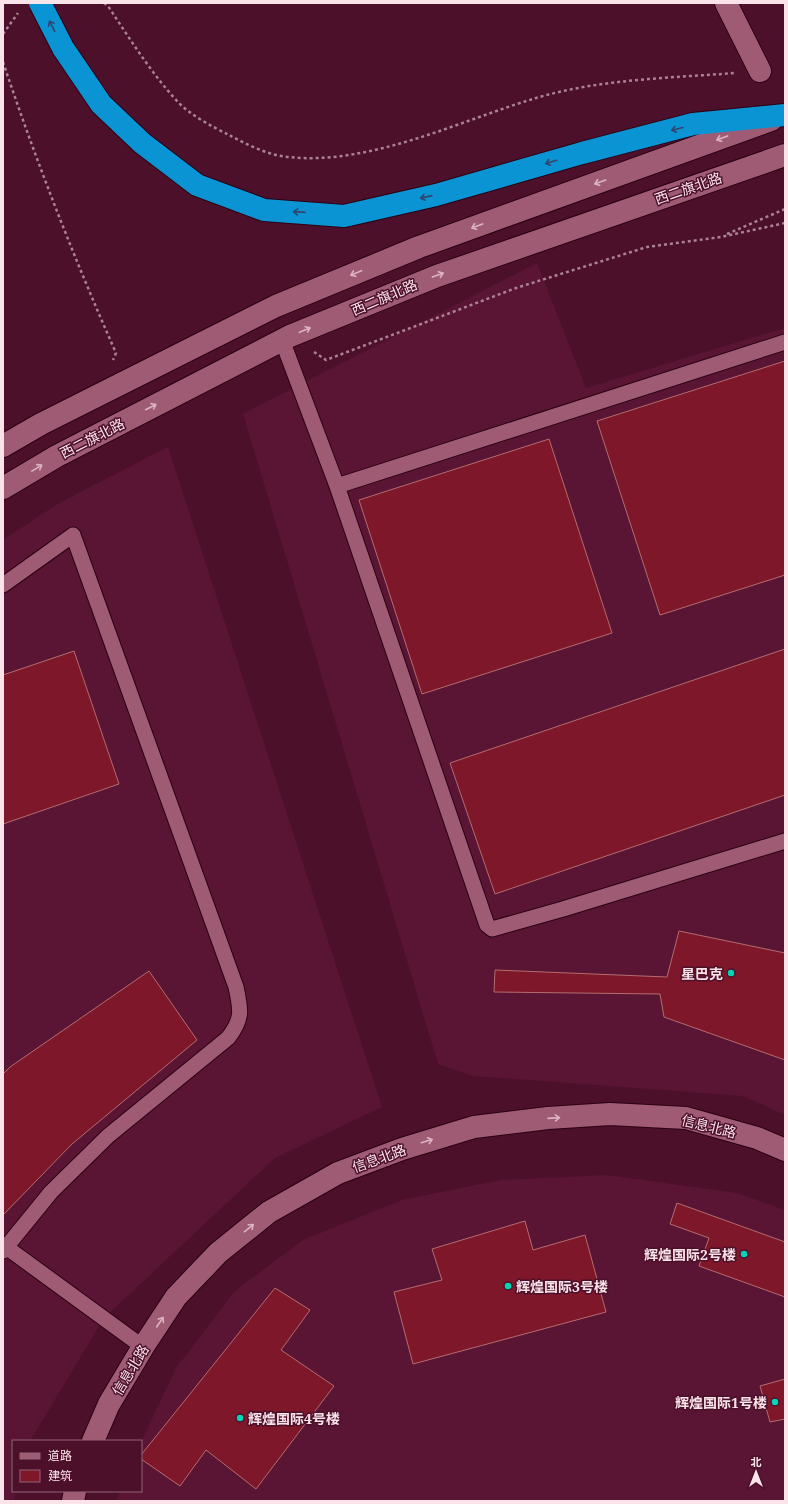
<svg xmlns="http://www.w3.org/2000/svg" width="788" height="1504" viewBox="0 0 788 1504" font-family="'Noto Serif','Noto Sans SC',serif">
	<style>
		.built { fill: #5a1534 }
		.building { fill: #7d1729; stroke: #b56c6f }
		.lines { fill: none; stroke-linecap: round; stroke-linejoin: round }
		.lane-casing { stroke: #2b0013; stroke-width: 17 }
		.street-casing { stroke: #2b0013; stroke-width: 24 }
		.secondary-casing { stroke: #2b0013; stroke-width: 24 }
		.highway-casing { stroke: #2b0013; stroke-width: 24 }
		.path { stroke: #aa8292; stroke-width: 2.5; stroke-dasharray: 3 3; stroke-linecap: butt }
		.lane { stroke: #9f5b74; stroke-width: 15 }
		.street { stroke: #9f5b74; stroke-width: 22 }
		.secondary { stroke: #9f5b74; stroke-width: 22 }
		.highway { stroke: #0a94d3; stroke-width: 22 }
		.highway-bridge-casing { stroke: #2b0013; stroke-width: 24; stroke-linecap: butt }
		.highway-bridge { stroke: #0a94d3; stroke-width: 22 }
		.oneway { stroke: #32456e }
		.oneway2 { stroke: #dbb3c1 }
		.poi-dot { fill: #02d5b6; stroke: #4c102b; stroke-width: 1.5 }
		.labels { text-anchor: middle; dominant-baseline: central; stroke-width: 3; stroke-linejoin: round; paint-order: stroke }
		.street-label { font-size: 14px; fill: #fbe3ea; stroke: #4c102b }
		.poi-label { font-size: 14px; font-weight: bold; fill: #fbe3ea; stroke: #4c102b; text-anchor: end }
	</style>
	<rect width="100%" height="100%" fill="#4c102b"/>
	<!-- built -->
	<path class="built" d="M537,263L586,388L785,328V1115L743,1096L473,1076L438,1064L243,414Z
		M168,447L382,1107L275,1158L104,1318L30,1441H13V1491H16L14,1501H3V540L59,503Z
		M607,1175L737,1193L785,1210V1501H117L119,1491H141V1442L176,1368L235,1291L303,1240L402,1200L501,1180Z"/>
	<!-- building -->
	<path class="building" d="M785,361V575L660,615L597,421Z
		M549,439L612,633L422,694L359,500Z
		M785,649V795L495,894L450,763Z
		M74,651L119,784L3,824V675Z
		M679,931L785,953V1060L664,1017L660,994L494,992L495,970L667,977Z
		M149,971L197,1040L72,1144L3,1215V1074L10,1067Z
		M677,1203L785,1242V1297L699,1266L709,1238L670,1224Z
		M525,1221L533,1250L585,1235L606,1312L413,1364L394,1292L442,1280L432,1249Z
		M275,1288L310,1310L281,1350L334,1386L256,1489L206,1450L180,1486L141,1459V1455Z
		M785,1379V1419L770,1422L760,1386Z"/>
	<g class="lines">
		<!-- lane casing -->
		<g class="lane-casing">
			<path id="lane" d="M282,340L337,486L487,925L492,929L563,909L785,841
				M337,486L785,342
				M3,585L73,535L236,987C241,1010 243,1019 228,1038L108,1136L51,1192L3,1251
				M6,1247L143,1347"/>
		</g>
		<!-- street casing -->
		<g class="street-casing">
			<path id="street" d="M726,3L760,71
				M93,1441L109,1404L143,1347L176,1297L218,1253L269,1212L338,1173L402,1149L474,1127L548,1118L610,1114L686,1118L757,1138L785,1150
				M73,1501L75,1491"/>
		</g>
		<!-- secondary casing -->
		<g class="secondary-casing">
			<path id="secondary" d="M3,446L41,424L276,306L419,247L771,120
				M3,488L57,456L290,336L437,276L785,155"/>
		</g>
		<!-- highway casing -->
		<g class="highway-casing">
			<path id="highway" d="M63,48L101,104L142,143L197,185L264,210L344,216L436,195L582,153L693,124L785,115"/>
		</g>
		<!-- path -->
		<path class="path" d="M104,3L108,6C130,39 151,73 178,102C190,115 213,127 229,135C246,144 267,155 288,157C369,166 459,121 536,98C600,79 669,78 735,73
			M3,34L18,13
			M3,62C36,161 74,258 116,353L113,360
			M727,234L785,209
			M314,352L326,360L516,288L647,247L721,237L785,223"/>
		<!-- lane -->
		<use href="#lane" class="lane"/>
		<!-- street -->
		<use href="#street" class="street"/>
		<!-- secondary -->
		<use href="#secondary" class="secondary"/>
		<!-- highway -->
		<use href="#highway" class="highway"/>
		<!-- highway-bridge casing -->
		<g class="highway-bridge-casing">
			<path id="highway-bridge" d="M40,3L63,48"/>
		</g>
		<!-- highway-bridge -->
		<use href="#highway-bridge" class="highway-bridge"/>
	</g>
	<!-- one-way arrows -->
	<defs><path id="oneway-shaft" d="M-6 0H5M1.5-3L5.5 0L1.5 3" fill="none" stroke-width="1.6" stroke-linecap="round" stroke-linejoin="round"/></defs>
	<g class="oneway">
		<use href="#oneway-shaft" transform="translate(52 26) rotate(-117)"/>
		<use href="#oneway-shaft" transform="translate(677 129) rotate(166)"/>
		<use href="#oneway-shaft" transform="translate(551 162) rotate(164)"/>
		<use href="#oneway-shaft" transform="translate(426 197) rotate(167)"/>
		<use href="#oneway-shaft" transform="translate(299 212) rotate(-176)"/>
	</g>
	<g class="oneway2">
		<use href="#oneway-shaft" transform="translate(722 138) rotate(160)"/>
		<use href="#oneway-shaft" transform="translate(600 182) rotate(160)"/>
		<use href="#oneway-shaft" transform="translate(477 226) rotate(160)"/>
		<use href="#oneway-shaft" transform="translate(356 273) rotate(157)"/>
		<use href="#oneway-shaft" transform="translate(438 275) rotate(-20)"/>
		<use href="#oneway-shaft" transform="translate(305 330) rotate(-23)"/>
		<use href="#oneway-shaft" transform="translate(151 407) rotate(-27)"/>
		<use href="#oneway-shaft" transform="translate(37 468) rotate(-31)"/>
		<use href="#oneway-shaft" transform="translate(554 1118) rotate(-4)"/>
		<use href="#oneway-shaft" transform="translate(427 1141) rotate(-17)"/>
		<use href="#oneway-shaft" transform="translate(249 1228) rotate(-39)"/>
		<use href="#oneway-shaft" transform="translate(160 1322) rotate(-56)"/>
	</g>
	<!-- markers -->
	<g class="poi-dot">
		<circle cx="731" cy="973" r="4"/>
		<circle cx="744" cy="1254" r="4"/>
		<circle cx="508" cy="1286" r="4"/>
		<circle cx="775" cy="1402" r="4"/>
		<circle cx="240" cy="1418" r="4"/>
	</g>
	<g class="labels">
		<!-- street labels -->
		<g class="street-label">
			<text transform="translate(688 188) rotate(-19)">西二旗北路</text>
			<text transform="translate(384 297) rotate(-23)">西二旗北路</text>
			<text transform="translate(92 438) rotate(-27)">西二旗北路</text>
			<text transform="translate(709 1126) rotate(14)">信息北路</text>
			<text transform="translate(379 1158) rotate(-20)">信息北路</text>
			<text transform="translate(130 1370) rotate(-59)">信息北路</text>
		</g>
		<!-- poi labels -->
		<g class="poi-label">
			<text x="723" y="973">星巴克</text>
			<text x="736" y="1254">辉煌国际2号楼</text>
			<text x="516" y="1286" text-anchor="start">辉煌国际3号楼</text>
			<text x="767" y="1402">辉煌国际1号楼</text>
			<text x="248" y="1418" text-anchor="start">辉煌国际4号楼</text>
		</g>
	</g>
	<!-- border -->
	<rect width="788" height="1504" fill="none" stroke="#fbe3ea" stroke-width="8"/>
	<!-- legend -->
	<rect x="12" y="1440" width="130" height="52" fill="#4c102b" stroke="#926477"/>
	<rect x="20" y="1453" width="20" height="6" fill="#9f5b74" stroke="#926477"/>
	<text x="48" y="1460" font-size="12" fill="#fbe3ea">道路</text>
	<rect x="20" y="1470" width="20" height="12" fill="#7d1729" stroke="#926477"/>
	<text x="48" y="1480" font-size="12" fill="#fbe3ea">建筑</text>
	<!-- north arrow -->
	<g transform="translate(756 1472)" stroke="#4c102b" stroke-width="3" paint-order="stroke">
	<path d="M0-3L7 15L0 10L-7 15Z" fill="#fbe3ea"/>
	<text y="-6" font-size="11" font-weight="bold" text-anchor="middle" fill="#fbe3ea">北</text>
	</g>
</svg>
